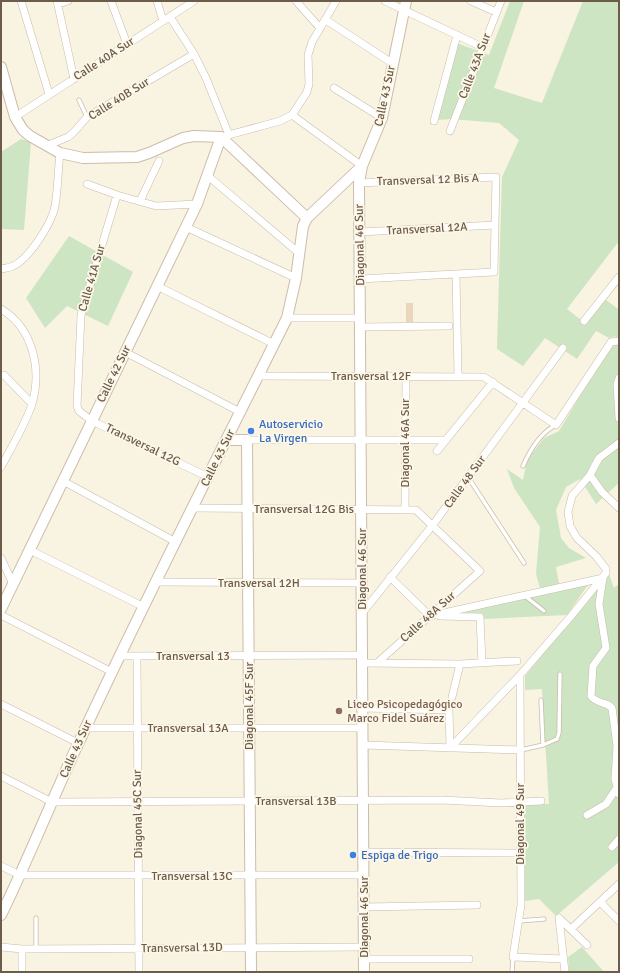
<svg xmlns="http://www.w3.org/2000/svg" width="620" height="973" viewBox="0 0 620 973" font-family="Signika,sans-serif">
	<style>
		.green { fill: #cde5c3 }
		.building { fill: #ecd5bd }
		.lines { fill: none; stroke-linecap: round; stroke-linejoin: round }
		.lane-casing { stroke: #c9bbaa; stroke-width: 5 }
		.street-casing { stroke: #c9bbaa; stroke-width: 8 }
		.secondary-casing { stroke: #ccbca9; stroke-width: 12 }
		.lane { stroke: #fff; stroke-width: 3.5 }
		.street { stroke: #fff; stroke-width: 7 }
		.secondary { stroke: #fff; stroke-width: 10 }
		.shop-dot { fill: #3f7fe0; stroke: #fdf7e8; stroke-width: 1.5 }
		.education-dot { fill: #8d6e63; stroke: #fdf7e8; stroke-width: 1.5 }
		.labels { text-anchor: middle; dominant-baseline: central; stroke-width: 3.5; stroke-linejoin: round; paint-order: stroke }
		.street-label { font-size: 12px; fill: #6e5c4b; stroke: #fdf7e8 }
		.shop-label { font-size: 12px; fill: #366cbe; stroke: #fdf7e8; text-anchor: start }
		.education-label { font-size: 12px; fill: #785e54; stroke: #fdf7e8; text-anchor: start }
	</style>
	<rect width="100%" height="100%" fill="#f9f3e2"/>
	<!-- green -->
	<path class="green" d="M510,1H524L494,88L542,103L583,1H619V241L567,309L586,324L605,299L618,309L619,308V483L596,504L580,479L566,487L556,510L561,538L569,548L586,558L556,567L559,584L540,588L536,574L540,527L514,488L507,469L523,480L527,460L544,438L559,431L616,336L609,338L596,331L577,359L545,338L523,366L497,349L502,177L519,140L499,123L451,119L436,120L454,42L489,55Z
		M21,139L31,142L24,230L1,229V152Z
		M69,236L133,272L108,326L67,306L45,328L26,298Z
		M609,574L614,588L619,584V862L556,916L539,899L525,901V803L549,804L542,689L525,690V676Z
		M590,582L567,615L484,619L483,613L451,614Z
		M582,947L604,972H569L568,957Z"/>
	<!-- building -->
	<path class="building" d="M406,303H413V322H406Z"/>
	<g class="lines">
		<!-- lane casing -->
		<g class="lane-casing">
			<path id="lane" d="M79,100L87,117
				M523,466C530,450 540,433 556,425
				M468,477L524,563
				M525,596L544,611
				M541,700L543,745
				M521,750L543,745L557,739L559,733L560,674
				M519,921L544,919
				M36,948V918
				M512,972L513,957"/>
		</g>
		<!-- street casing -->
		<g class="street-casing">
			<path id="street" d="M21,1L49,94
				M57,1L74,79
				M111,1L127,44
				M157,1L163,21
				M296,1L320,28
				M385,1L482,47
				M471,1L496,12
				M58,4L68,1
				M170,17L194,54L206,78L229,135
				M326,20L392,63
				M334,88L382,118
				M292,115L362,166
				M15,117L194,1
				M434,121L457,35
				M450,131L501,1
				M221,137L280,121L292,115L307,92L309,84L308,55L312,42L336,1
				M46,146L68,137L74,132L87,117L194,54
				M208,176L300,254
				M359,183L496,177L494,272L360,279
				M87,184L117,195L156,206L197,204
				M117,195L81,315L77,406L79,411L92,421L208,477
				M140,201L159,161
				M186,227L296,278
				M360,232L495,225
				M1,269C5,268 9,268 13,266C29,259 52,223 55,206C58,189 58,170 60,153
				M456,274L458,376
				M157,286L274,344
				M1,309C33,328 42,369 32,404C27,421 10,450 1,467
				M287,318H361
				M584,321L619,277
				M361,327L449,326
				M125,352L240,412
				M1,375H4L32,404
				M258,376L484,377L556,425L611,342L619,341
				M619,378L617,384L619,418
				M247,440H446
				M437,451L493,382
				M590,475L602,492L619,508
				M63,481L176,542
				M193,508L416,510L480,571L377,663
				M405,510L406,376
				M30,550L144,607
				M1,558L13,584
				M390,577L430,616
				M603,578L599,604L606,648L593,666L591,696C596,704 606,701 612,708L617,746L615,779L619,794
				M156,582L363,583
				M363,612L432,526L563,348
				M1,615L112,672
				M430,616L603,578
				M440,616L480,617L482,663
				M120,656L363,655
				M137,656L139,972
				M363,663L460,664L517,661
				M520,675L521,905L513,957L564,959
				M452,697L460,664
				M1,704L78,743
				M363,708L449,710L450,748
				M85,728H363
				M363,745L520,750
				M450,748L520,675L572,615L606,573V569L596,556L577,538L570,526L568,512L572,496L590,475L599,458L619,443
				M1,776L52,802L442,800L501,803L541,801
				M587,815L606,804L616,789
				M612,847L619,839
				M363,852L520,853
				M1,866L20,875H363
				M600,902L619,921
				M364,907L477,905
				M559,918L565,972
				M559,918L587,945
				M571,929L619,884
				M1,947L22,949L364,947
				M22,949V972
				M364,959H469"/>
		</g>
		<!-- secondary casing -->
		<g class="secondary-casing">
			<path id="secondary" d="M1,67L15,117L23,130L30,136L60,153L83,158L137,157L149,153L183,138L194,136L221,137
				M221,137L307,218
				M362,166L359,183L364,972
				M226,440H247L251,972
				M1,609L197,204L221,137
				M1,915C29,858 52,799 79,742C145,599 217,459 287,318L296,278L303,226L307,218L362,166L382,118L406,1"/>
		</g>
		<!-- lane -->
		<use href="#lane" class="lane"/>
		<!-- street -->
		<use href="#street" class="street"/>
		<!-- secondary -->
		<use href="#secondary" class="secondary"/>
	</g>
	<!-- markers -->
	<g class="shop-dot">
		<circle cx="251" cy="431" r="4"/>
		<circle cx="353" cy="855" r="4"/>
	</g>
	<circle class="education-dot" cx="339" cy="711" r="4"/>
	<g class="labels">
		<!-- street labels -->
		<g class="street-label">
			<text transform="translate(104 59) rotate(-33)">Calle 40A Sur</text>
			<text transform="translate(475 66) rotate(-69)">Calle 43A Sur</text>
			<text transform="translate(385 96) rotate(-78)">Calle 43 Sur</text>
			<text transform="translate(119 99) rotate(-32)">Calle 40B Sur</text>
			<text transform="translate(428 180) rotate(-2)">Transversal 12 Bis A</text>
			<text transform="translate(427 229) rotate(-3)">Transversal 12A</text>
			<text transform="translate(360 245) rotate(-91)">Diagonal 46 Sur</text>
			<text transform="translate(92 278) rotate(-74)">Calle 41A Sur</text>
			<text transform="translate(114 374) rotate(-64)">Calle 42 Sur</text>
			<text x="371" y="376">Transversal 12F</text>
			<text transform="translate(405 443) rotate(-90)">Diagonal 46A Sur</text>
			<text transform="translate(143 445) rotate(26)">Transversal 12G</text>
			<text transform="translate(218 458) rotate(-64)">Calle 43 Sur</text>
			<text transform="translate(465 482) rotate(-54)">Calle 48 Sur</text>
			<text x="304" y="509">Transversal 12G Bis</text>
			<text transform="translate(362 569) rotate(-90)">Diagonal 46 Sur</text>
			<text x="259" y="583">Transversal 12H</text>
			<text transform="translate(428 617) rotate(-42)">Calle 48A Sur</text>
			<text x="193" y="656">Transversal 13</text>
			<text transform="translate(249 706) rotate(-90)">Diagonal 45F Sur</text>
			<text x="188" y="728">Transversal 13A</text>
			<text transform="translate(76 749) rotate(-66)">Calle 43 Sur</text>
			<text x="296" y="801">Transversal 13B</text>
			<text transform="translate(138 814) rotate(-91)">Diagonal 45C Sur</text>
			<text transform="translate(520 824) rotate(-90)">Diagonal 49 Sur</text>
			<text x="192" y="876">Transversal 13C</text>
			<text transform="translate(364 917) rotate(-90)">Diagonal 46 Sur</text>
			<text transform="translate(182 948) rotate(-1)">Transversal 13D</text>
		</g>
		<!-- shop labels -->
		<g class="shop-label">
			<text x="259" y="424">Autoservicio<tspan x="259" dy="14">La Virgen</tspan></text>
			<text x="361" y="855">Espiga de Trigo</text>
		</g>
		<!-- education labels -->
		<g class="education-label">
			<text x="347" y="704">Liceo Psicopedagógico<tspan x="347" dy="14">Marco Fidel Suárez</tspan></text>
		</g>
	</g>
	<!-- border -->
	<rect width="620" height="973" fill="none" stroke="#6e5c4b" stroke-width="4"/>
</svg>
